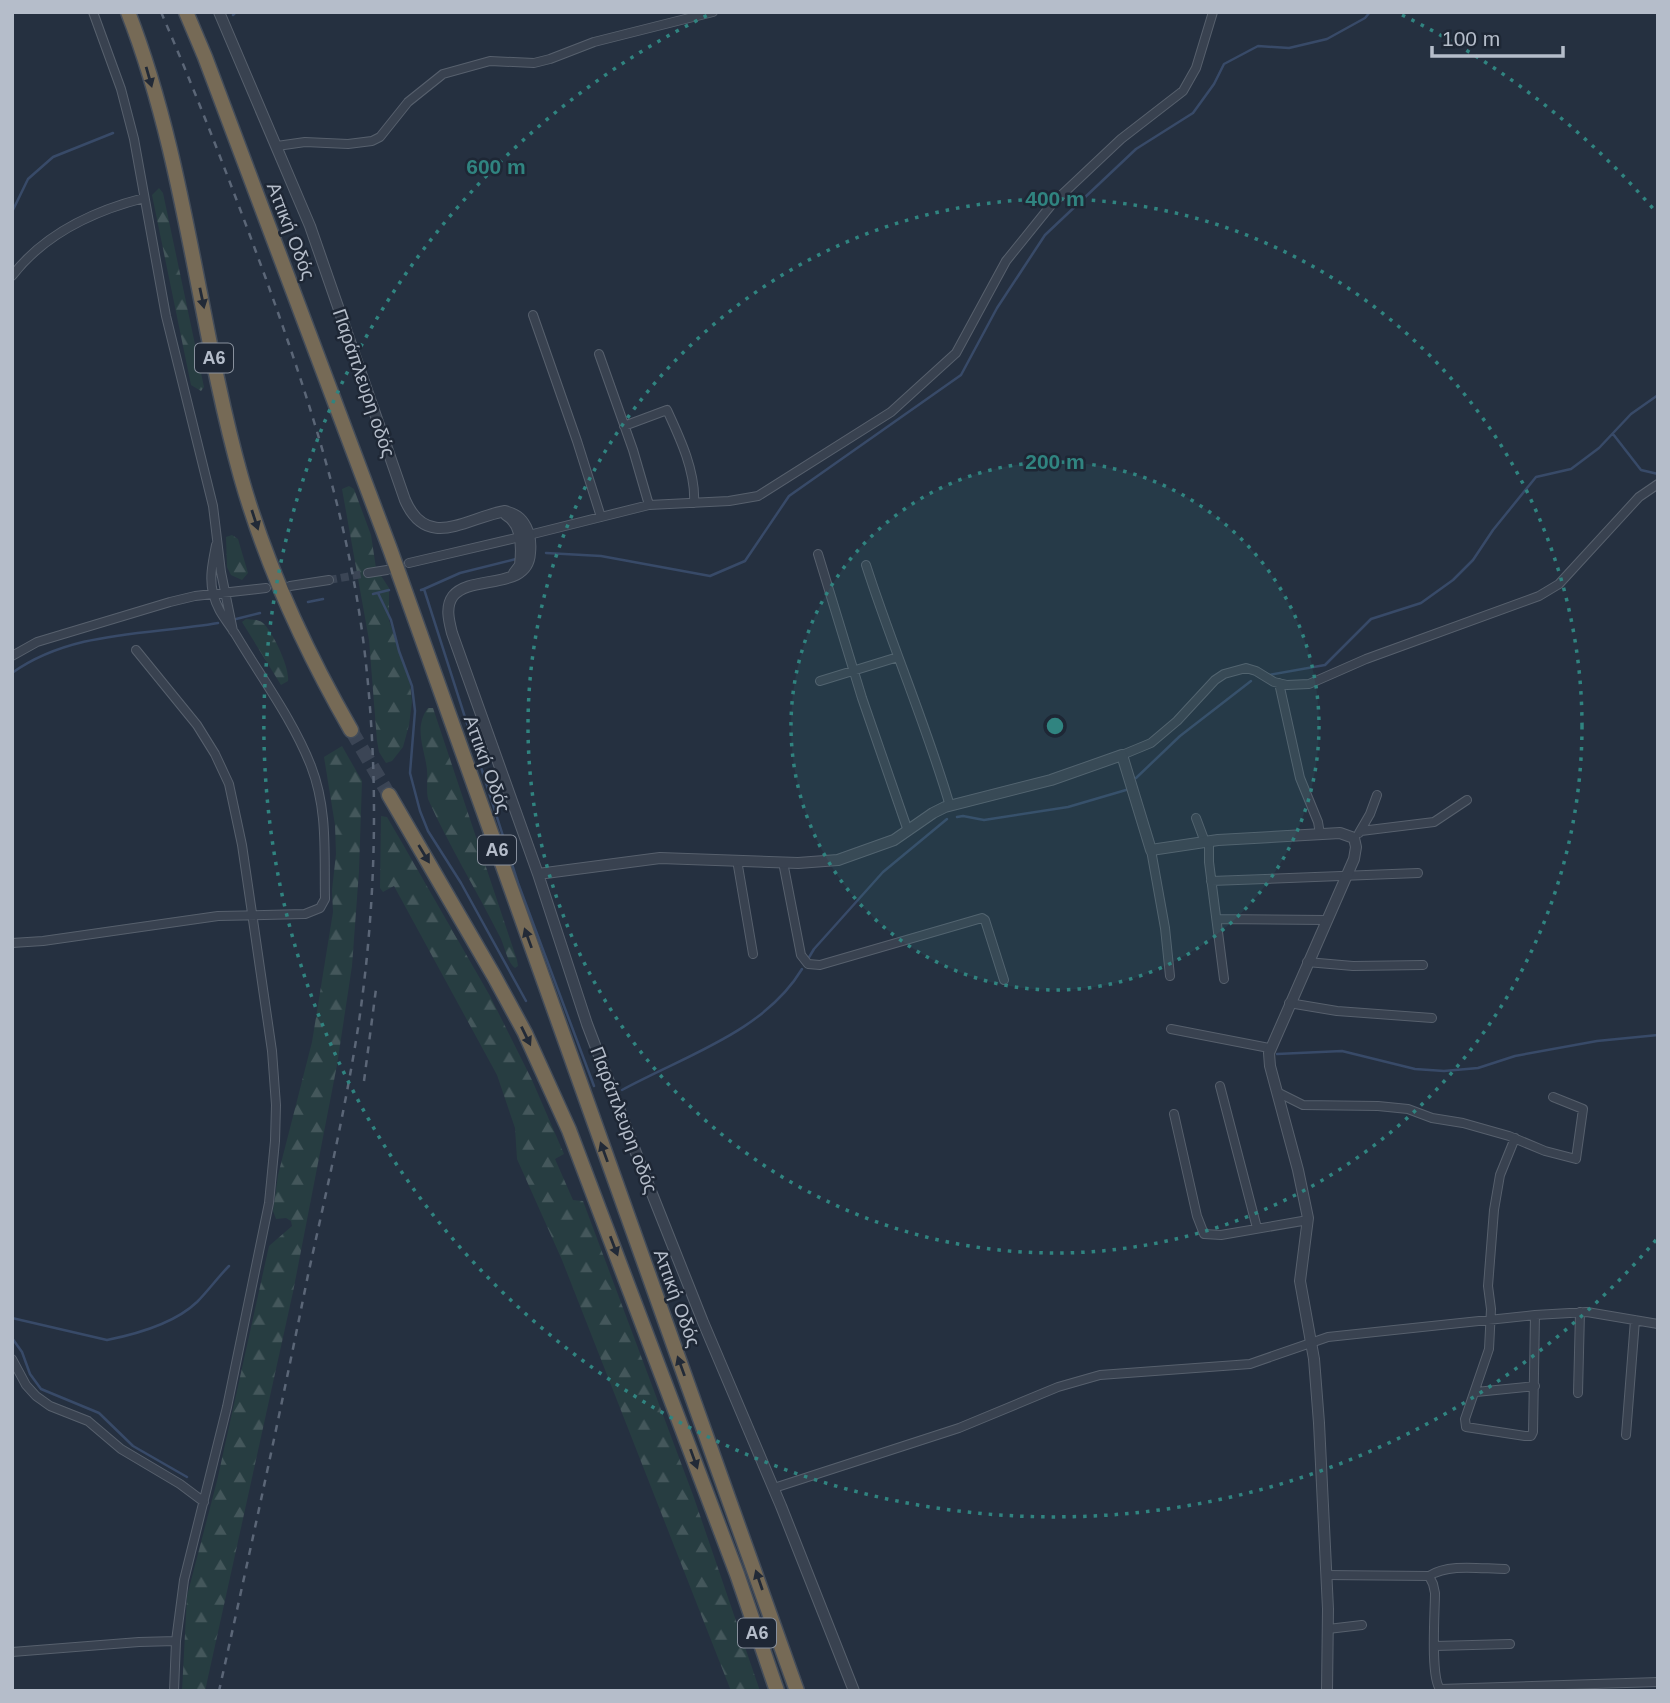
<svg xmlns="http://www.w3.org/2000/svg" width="1670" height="1703" viewBox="0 0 1670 1703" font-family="Helvetica,sans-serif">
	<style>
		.forest { fill: url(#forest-firs) }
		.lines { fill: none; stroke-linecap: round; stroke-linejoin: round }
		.stream { stroke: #384a68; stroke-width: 2.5 }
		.minor-tunnel { stroke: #3b4555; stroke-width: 8; stroke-dasharray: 8 4; stroke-linecap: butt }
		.motorway-tunnel { stroke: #3b4555; stroke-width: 14; stroke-dasharray: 14 7; stroke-linecap: butt }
		.minor-casing { stroke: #57606d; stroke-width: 10 }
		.tertiary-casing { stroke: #57606d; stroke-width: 12 }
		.motorway-casing { stroke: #444d5a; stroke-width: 17 }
		.minor { stroke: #394250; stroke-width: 8 }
		.tertiary { stroke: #394250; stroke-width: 10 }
		.motorway { stroke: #766a56; stroke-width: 14 }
		.rail { stroke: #5b6677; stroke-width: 2.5; stroke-dasharray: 7 7; stroke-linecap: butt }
		.oneway { fill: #222a37 }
		.ring { fill: none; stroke: #308480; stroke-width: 3.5; stroke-dasharray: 3.5 7 }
		.labels { text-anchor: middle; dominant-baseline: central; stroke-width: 5; stroke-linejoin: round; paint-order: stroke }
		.shield { fill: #1e2735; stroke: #88909d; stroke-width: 2 }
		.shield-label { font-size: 18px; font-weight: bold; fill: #b5bdca }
		.street-label { font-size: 19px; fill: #b5bdca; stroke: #1e2735 }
		.centre { fill: #308480; stroke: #1e2735; stroke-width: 3.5 }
		.ring-label { font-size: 21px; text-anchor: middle; font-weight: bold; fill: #308480; stroke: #1e2735; stroke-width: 5; stroke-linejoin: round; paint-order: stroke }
	</style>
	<defs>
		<pattern id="forest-firs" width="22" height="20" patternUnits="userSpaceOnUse" patternTransform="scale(1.75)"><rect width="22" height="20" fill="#273d41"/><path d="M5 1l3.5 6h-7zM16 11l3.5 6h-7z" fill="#44575b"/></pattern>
	</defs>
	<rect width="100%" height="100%" fill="#253040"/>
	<!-- forest -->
	<path class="forest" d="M159,188L163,193L204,387L201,391L191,385L152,195Z
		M349,486L354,489L371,535L376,568L389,588V620L410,684L412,702L409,725L403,747L392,761L386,763L379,752L377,741L369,640L342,489Z
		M232,535L238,539L248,573L242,580L231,575L227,567L226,537Z
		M246,619C252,620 258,619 263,623C273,632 290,668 288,681L281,685L242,622Z
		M428,708H433L517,960L518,966L515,968C506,961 505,945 499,935C476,889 449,846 428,799C426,789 428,780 427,770C425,749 413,728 428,708Z
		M342,746L362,781L359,871L352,966L337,1065L293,1292L205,1691H182L187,1596L217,1481L269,1246L292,1226L291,1221L286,1218L276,1219L273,1211L278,1175L312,1042L333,912L332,890L336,854L335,825L324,757Z
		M381,816L387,817L401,841L490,996L532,1080L564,1154L555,1159L573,1200L583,1201L693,1495L760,1691H731L562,1260L517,1159L515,1128L497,1075L394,886L383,892L380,888Z"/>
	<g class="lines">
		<!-- stream -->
		<path class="stream" d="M233,15L236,12
			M12,212L28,179L53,157L113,133
			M1613,434L1641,470L1658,474
			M546,553L601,556L710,576L745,561L789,496L961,375L997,308L1045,235L1136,149L1193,113L1214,84L1224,64L1258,46L1289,48L1327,39L1365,18L1370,12
			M424,589L460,573L516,559
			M421,590L424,589L518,883L594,1086
			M378,593L391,620L399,651L412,686L415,711L410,773L420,811L428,831L461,883L526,1001
			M373,594L389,590
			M308,602L323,599
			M236,619L260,613
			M12,673C72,630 149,635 218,623
			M1269,675L1325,665L1371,619L1421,603L1453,580L1473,560L1493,530L1536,477L1571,469L1599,448L1631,414L1658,395
			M1136,778L1180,736L1251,681
			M957,817L963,816L984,820L1068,807L1126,790
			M808,959L814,949L883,872L947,819
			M1277,1054L1342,1051L1415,1069L1444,1071L1478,1068L1515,1056L1597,1041L1658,1035
			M622,1090C684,1056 764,1032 802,969
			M12,1318L107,1340C137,1334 174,1324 197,1302C208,1291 218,1277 229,1266
			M12,1338L22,1352L30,1374L41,1389L99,1413L133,1446L187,1477"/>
		<!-- minor-tunnel -->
		<path class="minor-tunnel" d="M329,580L368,573"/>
		<!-- motorway-tunnel -->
		<path class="motorway-tunnel" d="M351,730L389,795"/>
		<!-- minor casing -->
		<g class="minor-casing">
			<path id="minor" d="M93,12L121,89L134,139L166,316L213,506L221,572L233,631
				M277,146L305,142L348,144L372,141L380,137L408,102L443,74L490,61L534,63L550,59L594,42L713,12
				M12,276C45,233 93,211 144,198
				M533,315L577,441L601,517
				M599,354L633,450L649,505
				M624,426L667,410C680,438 696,472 694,503
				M529,535L649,505L729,501L758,496L891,412L956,353L1006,261L1052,204L1121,139L1183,91L1196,68L1213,12
				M818,554L862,698L908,831
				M409,563L520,537
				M866,565C892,646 926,724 950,806
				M368,573L387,570
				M290,586L329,580
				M136,650L197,725L215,754L229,784L242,845L252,913L272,1051L276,1105L275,1141L269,1203L227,1407L184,1580L176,1641L174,1691
				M12,656L37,642L170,602L195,596L266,588
				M820,681L898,657
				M1279,683L1300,778L1318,822L1320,834
				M1122,755L1151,743L1177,721L1215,680L1224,674L1246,668L1256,671L1274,682L1287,685L1309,684L1366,659L1539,596L1559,584L1639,497L1658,484
				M1196,818L1205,842
				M1361,831L1434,822L1467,800
				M1359,833L1370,814L1377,795
				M1209,841V862L1224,979
				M1151,850L1165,928L1170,976
				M737,860L753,954
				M783,862L801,955L808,964L820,965L982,918L985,920L1004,980
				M1211,881L1418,873
				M1217,919L1326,920
				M12,943L43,941L218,916L305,914L320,908L325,899C324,853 328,810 311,766C293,720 261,677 236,635C226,619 218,613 213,593C209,577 213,561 216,545
				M1307,962L1353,966L1423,965
				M1289,1003L1337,1011L1432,1018
				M1171,1029L1269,1048
				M1220,1086L1257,1228
				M1277,1092L1303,1105L1378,1106L1408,1109L1432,1118L1463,1123L1509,1136L1545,1151L1576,1159L1583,1109L1553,1097
				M1174,1114L1197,1216L1204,1234L1221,1235L1308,1220
				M1515,1138L1500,1175L1494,1210L1488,1286L1491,1309L1489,1349L1465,1419L1466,1427L1525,1436H1531L1533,1432L1535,1315
				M12,1359L26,1385L36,1396L50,1406L88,1421L121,1449L180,1484L204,1502
				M1476,1392L1535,1386
				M1578,1393L1580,1312
				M1626,1435L1635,1320
				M774,1488L959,1428L1058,1387L1100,1375L1250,1364L1328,1337L1535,1315L1587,1312L1658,1324
				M1326,1575L1429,1576L1433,1584L1435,1593C1435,1612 1430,1676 1440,1689L1658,1682
				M1429,1576C1449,1563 1482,1569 1505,1569
				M1328,1629L1362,1625
				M1435,1646L1510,1644
				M12,1652L139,1642L176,1641"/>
		</g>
		<!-- tertiary casing -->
		<g class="tertiary-casing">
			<path id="tertiary" d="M219,12L310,226L405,500C427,551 466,518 505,511C515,514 521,517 526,527C530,535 531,544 530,553C528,591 471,574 453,596C445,607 449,621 452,633L538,874L587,1024L641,1166L703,1322L781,1506L854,1691
				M506,515C522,524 522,548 520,565L514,573
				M538,874L660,858L798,863L838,860L894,840L933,813L945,807L1051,780L1122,755L1151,850L1218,840L1340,833L1354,838L1356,847L1354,859L1269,1053L1270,1066L1298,1170L1308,1218L1300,1281L1314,1359L1319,1423L1328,1609L1327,1691"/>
		</g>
		<!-- motorway casing -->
		<g class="motorway-casing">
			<path id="motorway" d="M128,12C186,161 198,324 241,477C266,565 305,650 351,730
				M186,12L205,57L390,549L797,1691
				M389,795L494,976L525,1033L569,1130L737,1574L777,1691"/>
		</g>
		<!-- minor -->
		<use href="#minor" class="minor"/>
		<!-- tertiary -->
		<use href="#tertiary" class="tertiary"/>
		<!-- motorway -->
		<use href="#motorway" class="motorway"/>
		<!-- rail -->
		<path class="rail" d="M161,12C199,100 233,189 266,279C311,404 352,531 366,664C379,785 376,908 358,1028C345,1111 326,1193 308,1275C280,1414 250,1552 219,1691
			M364,1081L376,989"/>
	</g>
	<!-- one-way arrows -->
	<defs><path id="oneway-solid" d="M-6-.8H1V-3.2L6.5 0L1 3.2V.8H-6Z" transform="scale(1.75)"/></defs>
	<g class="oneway">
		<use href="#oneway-solid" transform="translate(149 77) rotate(74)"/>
		<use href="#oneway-solid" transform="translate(202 298) rotate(78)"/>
		<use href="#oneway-solid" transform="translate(255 520) rotate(72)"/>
		<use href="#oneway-solid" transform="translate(424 854) rotate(59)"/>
		<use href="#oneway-solid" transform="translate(528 938) rotate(-110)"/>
		<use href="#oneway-solid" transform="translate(526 1036) rotate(64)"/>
		<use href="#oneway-solid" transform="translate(604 1152) rotate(-110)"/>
		<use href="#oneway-solid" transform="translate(614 1246) rotate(69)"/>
		<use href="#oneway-solid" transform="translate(681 1366) rotate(-110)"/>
		<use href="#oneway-solid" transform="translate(694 1459) rotate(70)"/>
		<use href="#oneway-solid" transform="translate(759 1580) rotate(-109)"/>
	</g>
	<!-- distance rings -->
	<circle cx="1055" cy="726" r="264" fill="#308480" fill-opacity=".12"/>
	<g class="ring">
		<circle cx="1055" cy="726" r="264"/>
		<circle cx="1055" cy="726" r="527"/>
		<path d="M1656 1240A791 791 0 1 1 708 15M1402 15A791 791 0 0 1 1656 212"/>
	</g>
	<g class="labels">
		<!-- shield labels -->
		<g class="shield">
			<rect x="195" y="343.5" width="38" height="29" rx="5"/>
			<rect x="478" y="835.5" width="38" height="29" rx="5"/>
			<rect x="738" y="1618.5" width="38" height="29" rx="5"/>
		</g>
		<g class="shield-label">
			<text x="214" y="358">Α6</text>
			<text x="497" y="850">Α6</text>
			<text x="757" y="1633">Α6</text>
		</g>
		<!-- street labels -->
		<g class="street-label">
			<text transform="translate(291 231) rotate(69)">Αττική Οδός</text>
			<text transform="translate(364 383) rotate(71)">Παράπλευρη οδός</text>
			<text transform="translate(487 764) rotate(70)">Αττική Οδός</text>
			<text transform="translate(624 1120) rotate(69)">Παράπλευρη οδός</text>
			<text transform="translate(677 1298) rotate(70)">Αττική Οδός</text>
		</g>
	</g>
	<circle cx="1055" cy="726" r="10" class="centre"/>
	<g class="ring-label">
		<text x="496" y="174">600 m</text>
		<text x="1055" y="206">400 m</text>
		<text x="1055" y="469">200 m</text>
	</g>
	<!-- border -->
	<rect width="1670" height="1703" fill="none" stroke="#b5bdca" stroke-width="28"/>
	<!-- scale -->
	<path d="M1432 46v10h131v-10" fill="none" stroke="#b5bdca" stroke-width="3.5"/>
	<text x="1442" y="46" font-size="21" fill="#b5bdca" stroke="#1e2735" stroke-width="5" paint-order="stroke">100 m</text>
</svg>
